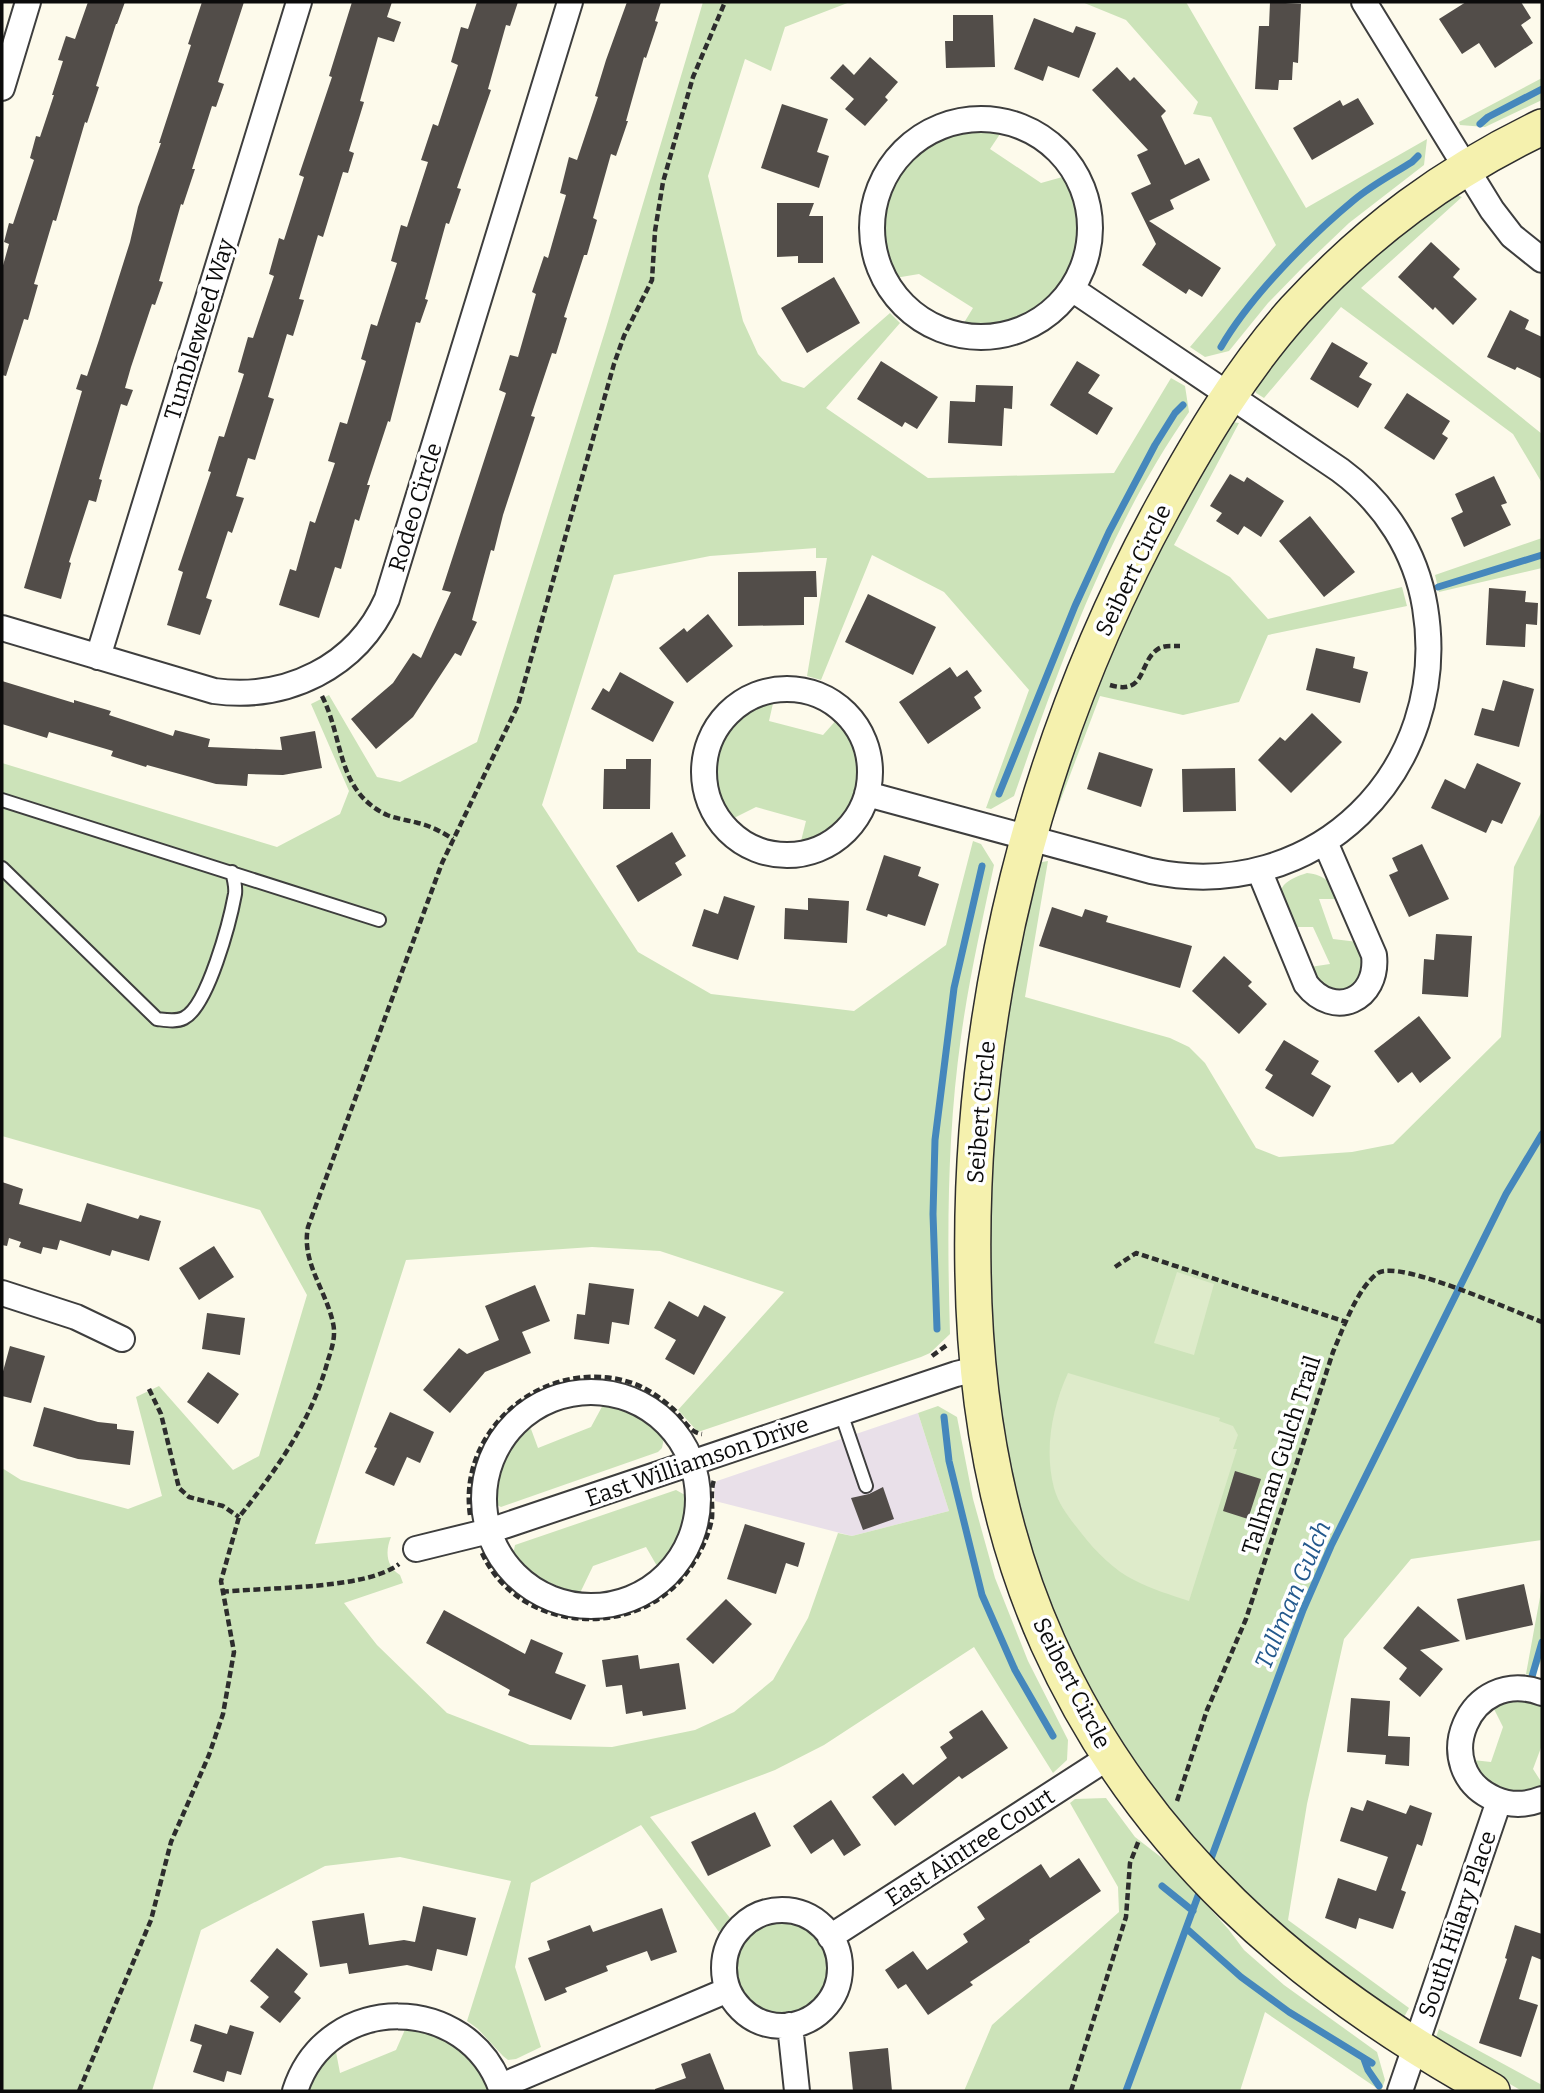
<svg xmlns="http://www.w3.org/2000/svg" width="1544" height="2093" viewBox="0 0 1544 2093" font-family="Bitter,serif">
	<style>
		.industrial { fill: #e9e0e9 }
		.green { fill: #cce3b9 }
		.pitch { fill: #deebca }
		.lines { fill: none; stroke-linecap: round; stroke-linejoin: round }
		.stream { stroke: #4587bc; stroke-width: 7 }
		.building { fill: #524d49 }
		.lane-casing { stroke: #3e3e3e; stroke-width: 16 }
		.street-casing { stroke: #3e3e3e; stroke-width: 28 }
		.secondary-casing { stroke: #2d2d2d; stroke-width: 38 }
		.path { stroke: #2d2d2d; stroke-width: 4.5; stroke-dasharray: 7 3.5; stroke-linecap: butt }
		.lane { stroke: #fff; stroke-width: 12 }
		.street { stroke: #fff; stroke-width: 24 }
		.secondary { stroke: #f5f1ae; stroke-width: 35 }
		.labels { text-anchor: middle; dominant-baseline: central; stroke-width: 7; stroke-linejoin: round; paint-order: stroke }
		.street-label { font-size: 23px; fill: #0b0b0b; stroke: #fff }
		.water-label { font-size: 24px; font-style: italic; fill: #24598d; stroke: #fff }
	</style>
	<rect width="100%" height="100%" fill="#fdfaeb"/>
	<!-- industrial -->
	<path class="industrial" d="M918,1413L949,1511L852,1536L715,1501L714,1487L717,1481Z"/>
	<!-- green -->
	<path class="green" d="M703,2H850L785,27L771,71L745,59L708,176L743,321L758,354L782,381L804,388L890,313L900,323L826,408L928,478L1114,473L1171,378L1185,386L1189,412C1108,528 1060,664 1014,796L991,809L986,808L1029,690L944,592L872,555L821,680L807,676L827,558H816V548L710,556L614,575L542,805L638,952L711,994L854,1011L946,945L973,841L981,844L994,865C982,922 969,979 961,1037C947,1136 947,1235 950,1334L930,1353L921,1357L698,1432L678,1410L784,1292L660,1251L592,1247L406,1260L315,1544L391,1537C385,1551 386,1567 400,1575L403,1583L344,1603L377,1645L447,1713L530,1745L612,1747L695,1730L734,1712L773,1680L808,1618L838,1533L852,1536L949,1511L918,1413L938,1406L957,1417L973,1499L995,1578L1028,1661L1068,1740L1067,1760L1053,1773L974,1647L824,1745L775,1770L650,1817L730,1918L719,1932L641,1825L531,1883L515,1967L541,2047L516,2059L508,2060L503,2056L478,2029L467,2021L511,1881L400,1857L325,1866L201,1930L152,2091H2V1468L21,1480L128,1509L162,1496L136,1397L159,1386L233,1470L259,1456L307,1295L260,1210L2,1136V763L277,847L340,814L349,791L311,704L329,695L377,777L400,782L477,742L606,328Z
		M1082,2H1186L1306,208L1427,139L1424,165L1349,223L1305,265L1268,303L1229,351L1205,357L1190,347L1276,245L1211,117L1193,114L1198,102L1126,20Z
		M1542,78V100L1485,127L1460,125L1459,122Z
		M975,127L995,128L1002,131L990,149L1041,183L1066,176C1072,189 1078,202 1081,217C1089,263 1055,313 1010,324C993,328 978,332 962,326L973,308L919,274L895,278L891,274C886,263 881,250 879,238C873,177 920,138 975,127Z
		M1456,195L1462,197L1361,288L1542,434V483L1513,434L1341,307L1264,398L1256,393L1254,387L1325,298L1428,208Z
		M1232,422L1239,423L1174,545L1230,577L1268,619L1402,587L1407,606L1268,635L1239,702L1183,715L1100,696L1050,828L1064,765L1152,556Z
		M1542,538V568L1439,592L1435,575Z
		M764,699H774L769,721L823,735L839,717C873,753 868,788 838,824C828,836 816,844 801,841L806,821L756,807L732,819L727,817C702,769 711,720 764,699Z
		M1542,811V1540L1411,1559L1344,1639L1307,1804L1288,1920L1409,2008L1403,2019H1399L1236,1891L1125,1756L1064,1645L1015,1506L991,1360L988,1179L1000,1044L1036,863L1048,861L1025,997L1170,1038L1189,1047L1205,1063L1256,1148L1279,1157L1352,1152L1393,1144L1501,1037L1514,867Z
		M1307,873C1326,875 1331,883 1340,899H1319L1333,939L1358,942L1363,953L1362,981L1344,994L1319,987L1310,967L1330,964L1313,927H1292C1280,897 1269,885 1307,873Z
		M604,1403C626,1408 650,1420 664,1438L662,1448L658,1452L501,1507L497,1505C489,1483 509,1437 531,1429L538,1448L591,1427Z
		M676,1490L685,1495C690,1514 675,1557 657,1566L646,1547L593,1566L580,1593C561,1591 524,1571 513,1555L515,1545Z
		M1542,1586V1659L1534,1676L1526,1674Z
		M1504,1698L1542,1703V1745L1533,1769L1542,1783V1787L1521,1795L1490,1787L1473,1760L1491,1762L1503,1727L1493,1707Z
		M1106,1798L1135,1837L1171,1865L1229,1930L1244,1950L1284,1985L1377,2052L1385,2080L1381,2091L1265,2012L1240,2091H964L992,2025L1119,1912L1118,1887L1070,1803L1075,1799Z
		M733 1968a49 49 0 1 1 98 0a49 49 0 1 1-98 0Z
		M413,2024L468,2050L495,2091H304L314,2070L336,2052L340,2073L396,2050L407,2025Z
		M1439,2029L1542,2085V2091H1522L1437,2042L1436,2037Z"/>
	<!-- pitch -->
	<path class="pitch" d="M1177,1272L1214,1284L1194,1355L1154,1343Z
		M1068,1373L1220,1418L1219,1421L1233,1426L1238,1435L1233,1449H1237L1189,1601C1171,1595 1151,1589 1134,1580C1114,1570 1096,1552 1082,1534C1071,1520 1059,1506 1054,1488C1044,1450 1052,1408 1068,1373Z"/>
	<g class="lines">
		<!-- stream -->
		<path class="stream" d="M1480,124L1488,117L1542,89
			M1221,347C1250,297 1309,237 1354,200C1372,185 1393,174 1412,162L1418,156
			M1438,587L1542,555
			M999,794L1075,606L1109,532L1155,445L1175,413L1183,405
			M937,1329L933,1214L935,1140L954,988L982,866
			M944,1417L949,1461L982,1595L1015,1670L1053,1736
			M1531,1680L1542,1642
			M1209,1864L1303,1610L1331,1546L1506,1194L1542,1134
			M1162,1886L1193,1911
			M1187,1929L1241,1977L1289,2012L1372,2063
			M1364,2059L1368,2070L1379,2086
			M1126,2091L1202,1885"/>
	</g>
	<!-- building -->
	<path class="building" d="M88,2H125L117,24H116L96,86L99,87L87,123L85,122L56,221L53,220L34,284L38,285L28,320L24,319L6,376L2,375V269L9,244L4,242L9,223L13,224L34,160L30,158L36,136L40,137L54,95H52L63,61L58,60L66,36L75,39Z
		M202,2H244L218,82L224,84L216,107L212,106L192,169H195L183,205L181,204L159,281L163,282L155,305L152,304L131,367L125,388L133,390L127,406L121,404L99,479L102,480L96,502L89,500L69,562L71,563L61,599L24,588L82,391L76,389L81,374L87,376L99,340L130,242L138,207L161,143H159L191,45L188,44Z
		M352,2H392L387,17L401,22L394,42L378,37L360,101L364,102L349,151L354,153L348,173L343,172L323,237L318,235L299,299L304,300L293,336L287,334L268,397L274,399L255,460L248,458L236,496L244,498L232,533L228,531L206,598L212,600L200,635L167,625L183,572L178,570L211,472L208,471L219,436L224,437L244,374L238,372L248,337L253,338L274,276L269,274L279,238L284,240L304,177L299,175L332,77L329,76Z
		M477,2H518L510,26L506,25L488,89L491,90L457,188L461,189L449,224L446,223L425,299L428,300L420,323L416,322L390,422L388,421L367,485H370L359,521L355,519L341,569L335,567L319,618L279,605L290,569L296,571L310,521L315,523L335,463L328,461L340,422L347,424L366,361L361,359L371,324L377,326L397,263L391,261L401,225L407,227L428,162L421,160L433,124L438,126L458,65L451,62L461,27L468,29Z
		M627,2H661L655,21L658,22L646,58L644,57L626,121H628L616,156L611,154L593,218L597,220L587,255H584L564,317L567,318L556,354L552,353L531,416L535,417L503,515L494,551L491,550L472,620L477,622L461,656L455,653L413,717L376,749L351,719L393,683L413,653L421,658L451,592L442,590L506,393L499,390L510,355L518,357L536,294L532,292L544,256L548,258L566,195L560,193L569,157L577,160L598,97L595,96L606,60Z
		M1270,2L1301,4L1298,63L1293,62L1292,80H1279L1278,90L1255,89L1259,26H1269Z
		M1466,2H1521L1531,18L1521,25L1533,43L1495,68L1479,43L1462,54L1439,19Z
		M953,15H993L995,67L946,68L945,41H953Z
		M1034,18L1073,33L1076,26L1096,33L1079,78L1048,66L1043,81L1014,69Z
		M870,57L898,82L885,97L888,100L865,126L845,109L854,99L830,78L843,64L854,75Z
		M1117,67L1130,81L1134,77L1166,111L1161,116L1185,165L1199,158L1210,180L1170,200L1174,209L1149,221L1221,268L1202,297L1189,289L1186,294L1142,265L1156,244L1131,193L1151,184L1137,155L1148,150L1092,90Z
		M1358,98L1374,124L1312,160L1293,128L1340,100L1343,106Z
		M782,104L828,119L817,152L829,156L819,188L761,168Z
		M777,203H814L809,216H823V263H798V256L777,257Z
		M1431,242L1460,269L1453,277L1477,299L1453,325L1435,307L1433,310L1398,277Z
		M834,277L860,323L807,353L781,308Z
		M1510,310L1529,320L1525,329L1542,337V379L1517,367L1515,370L1487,357Z
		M1332,342L1368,363L1359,377L1372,384L1358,408L1310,379Z
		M881,361L938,397L917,429L905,422L902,427L857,399Z
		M1077,361L1100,375L1088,393L1113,408L1097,435L1050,405Z
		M976,385L1013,386L1012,409L1004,408L1002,446L948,443L950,401L975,402Z
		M1407,393L1450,421L1442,434L1448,438L1434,460L1384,428Z
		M1230,474L1244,482L1247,477L1284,501L1261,537L1244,526L1238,535L1216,521L1222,513L1210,506Z
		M1494,476L1507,503L1501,505L1511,525L1464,547L1451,518L1463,512L1455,494Z
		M1310,516L1355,572L1324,597L1279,541Z
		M816,571L817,597H804V625L738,626V572Z
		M1489,588L1526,591L1525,602L1538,603L1537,625L1526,624L1525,647L1486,645Z
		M868,594L936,627L913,675L845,642Z
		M708,614L733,646L687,683L659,648L684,628L687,632Z
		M1316,648L1355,657L1353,668L1368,672L1360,703L1306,690Z
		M950,667L957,677L967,670L982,691L974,697L981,708L928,744L899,702Z
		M620,672L674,702L653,742L591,709L603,688L609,692Z
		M1503,680L1534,689L1519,747L1474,735L1482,708L1494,711Z
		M2,681L74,703V700L111,711L109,715L173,736L175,730L210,739L208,747L282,750L280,737L315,731L322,768L283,775L248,774L247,786L216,784L147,765L146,767L111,756L113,751L49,732L47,738L2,724Z
		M1312,713L1342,742L1291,793L1258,760L1280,737L1285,741Z
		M1099,752L1153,769L1141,807L1087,789Z
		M626,759H651L650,809H603L604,769H626Z
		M1477,763L1521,783L1502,824L1492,820L1486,833L1431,808L1445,779L1465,789Z
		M1235,768L1236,811L1183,812L1182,769Z
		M672,832L686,856L675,863L682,875L638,902L616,866Z
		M1422,844L1449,899L1409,917L1389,875L1398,871L1392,858Z
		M884,855L921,867L918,876L939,884L925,926L888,914L887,917L866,910Z
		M724,896L755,906L738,960L692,946L704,909L718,914Z
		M808,898L849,901L847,943L784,939L785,908L808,910Z
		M1052,907L1082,917L1085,909L1108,916L1106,922L1192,946L1180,988L1039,946Z
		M1436,934L1472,936L1468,997L1422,994L1424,959L1434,960Z
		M1224,956L1252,982L1248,986L1267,1004L1239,1034L1192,991Z
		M1419,1016L1451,1058L1420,1083L1412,1072L1398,1083L1374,1051Z
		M1284,1040L1319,1061L1311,1074L1331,1086L1313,1117L1265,1088L1273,1075L1265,1070Z
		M2,1182L23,1189L19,1204L81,1222L87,1203L138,1219L140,1215L161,1221L149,1261L112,1250L110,1256L60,1240L57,1250L43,1247L41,1254L19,1247L21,1242L9,1238L7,1246L2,1245Z
		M214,1246L234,1277L199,1300L179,1268Z
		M589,1283L634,1289L629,1325L612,1322L609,1344L574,1339L577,1314L585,1315Z
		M535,1285L550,1321L522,1332L531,1353L485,1372L450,1413L423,1390L459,1348L467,1354L499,1340L485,1306Z
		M669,1301L698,1317L704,1305L726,1317L694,1375L665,1359L676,1340L654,1328Z
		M207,1313L245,1318L240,1355L202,1349Z
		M10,1346L45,1356L31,1403L2,1396V1375Z
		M208,1372L239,1394L218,1424L187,1402Z
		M44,1407L98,1422L117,1424V1429L134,1431L130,1465L78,1459L33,1446Z
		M390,1412L434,1432L420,1463L407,1457L394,1486L365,1473L377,1448L374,1447Z
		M1235,1471L1261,1479L1248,1519L1223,1511Z
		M883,1487L894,1519L863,1530L851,1498L869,1494Z
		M745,1524L805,1543L798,1567L786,1563L776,1594L727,1579Z
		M1524,1584L1533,1625L1466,1640L1457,1599Z
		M726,1599L752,1624L713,1664L686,1639Z
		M1418,1606L1460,1641L1420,1650L1443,1669L1420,1697L1399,1679L1407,1668L1383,1648Z
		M444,1610L525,1654L531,1639L563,1653L555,1673L586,1685L571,1720L508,1695L510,1690L426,1643Z
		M638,1655L640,1669L679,1663L686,1709L643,1716L642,1711L626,1714L622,1685L606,1687L602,1660Z
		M1351,1698L1390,1701L1388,1736L1410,1737L1409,1766L1385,1764L1386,1755L1347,1752Z
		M982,1710L1008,1748L962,1779L959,1776L895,1826L872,1797L903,1773L913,1785L947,1758L940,1747L953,1738L949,1732Z
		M831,1800L861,1845L844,1856L833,1839L811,1854L793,1826Z
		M1367,1800L1406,1814L1410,1805L1432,1813L1422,1846L1417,1844L1401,1890L1406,1892L1393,1929L1359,1918L1356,1929L1325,1918L1338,1878L1376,1891L1388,1857L1340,1841L1351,1807L1363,1811Z
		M755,1812L771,1846L708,1876L691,1842Z
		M1079,1858L1101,1891L1029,1940L1030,1942L970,1982L973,1985L928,2015L906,1984L898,1989L885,1970L913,1951L927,1970L968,1942L963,1934L985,1919L977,1907L1041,1864L1050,1878Z
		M423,1906L476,1918L467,1956L437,1949L432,1971L407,1965L349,1974L347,1963L320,1967L312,1921L364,1913L369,1945L404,1940L415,1942Z
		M662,1908L677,1952L651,1961L647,1951L606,1966L608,1971L565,1988L567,1992L545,2001L528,1958L550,1950L547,1941L590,1925L593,1932Z
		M1515,1925L1542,1934V1960L1532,1956L1519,1999L1538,2005L1521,2057L1479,2043L1507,1959L1505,1958Z
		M277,1948L308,1974L294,1992L301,1998L280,2023L260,2007L269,1997L250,1981Z
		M195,2024L227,2034L230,2025L254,2032L241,2075L227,2071L224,2082L193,2072L202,2045L190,2041Z
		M888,2048L892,2091H853L849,2052Z
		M710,2053L725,2091H655V2089L686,2078L681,2064Z"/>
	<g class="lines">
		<!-- lane casing -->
		<g class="lane-casing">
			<path id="lane" d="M2,800L379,920
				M2,868L157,1019C166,1020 176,1022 184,1018C208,1006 230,921 235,894C236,887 234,879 232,872
				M841,1413L866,1486"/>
		</g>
		<!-- street casing -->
		<g class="street-casing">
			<path id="street" d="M1364,2L1492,210L1512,236L1542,260
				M2,88L28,2
				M872 228a109 109 0 1 1 218 0a109 109 0 1 1-218 0Z
				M2,628L214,691C286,701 357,667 387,599L570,2
				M98,657L299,2
				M704 772a83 83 0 1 1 166 0a83 83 0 1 1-166 0Z
				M867,794L1151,871C1315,906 1452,771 1425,607C1416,552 1385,503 1340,470L1072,289
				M1259,870L1306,984C1334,1020 1379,1000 1374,955L1325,842
				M2,1293L76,1317L122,1339
				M484 1499a107 107 0 1 1 214 0a107 107 0 1 1-214 0Z
				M416,1549L489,1531L956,1374L977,1369
				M1542,1693C1469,1665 1426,1769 1495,1799C1511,1806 1527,1805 1542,1799
				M724 1968a58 58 0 1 1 116 0a58 58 0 1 1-116 0Z
				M830,1937L1109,1757
				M790,2025L797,2091
				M501,2086L728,1990
				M295,2091C327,1991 469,1992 502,2091
				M1400,2091L1499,1801"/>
		</g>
		<!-- secondary casing -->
		<g class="secondary-casing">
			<path id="secondary" d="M1492,2091C1299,1984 1140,1848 1048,1643C996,1527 975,1400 973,1273C968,1006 1035,741 1163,507C1201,438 1242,369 1295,310C1368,231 1446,173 1542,127"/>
		</g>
		<!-- path -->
		<path class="path" d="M1110,685C1147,696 1138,662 1158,649C1164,645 1173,646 1180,646
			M322,696C344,739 336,791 387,815C397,819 408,820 418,823C431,826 442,832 453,839
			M1115,1267L1136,1253L1346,1322
			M932,1356L947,1345
			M149,1389L161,1414L179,1488L189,1497L223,1506L239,1517
			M470,1515C457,1425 551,1353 635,1384C648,1389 661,1398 671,1407C682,1415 687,1432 702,1434
			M482,1553C518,1634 638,1641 688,1571C699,1556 709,1536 712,1518C713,1505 710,1492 714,1480
			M222,1592C265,1587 366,1590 399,1564
			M1177,1801L1207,1710L1246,1619L1333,1352C1343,1329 1357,1288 1378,1273C1399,1259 1515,1312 1542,1322
			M79,2091L151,1920L171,1842L209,1755L223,1714L234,1652L221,1581L239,1517C277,1469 312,1420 328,1360C332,1348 336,1336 333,1323C326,1290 301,1262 308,1227L442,863L518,705L614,364L624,336L652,280L655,231L663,182L693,77L725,2
			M1071,2091L1126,1917L1130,1863L1139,1840"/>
		<!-- lane -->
		<use href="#lane" class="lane"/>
		<!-- street -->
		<use href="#street" class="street"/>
		<!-- secondary -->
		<use href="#secondary" class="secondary"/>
	</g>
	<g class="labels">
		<!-- street labels -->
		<g class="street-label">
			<text transform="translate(199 329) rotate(-73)">Tumbleweed Way</text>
			<text transform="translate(415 507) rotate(-73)">Rodeo Circle</text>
			<text transform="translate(1133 570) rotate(-64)">Seibert Circle</text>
			<text transform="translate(981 1112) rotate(-85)">Seibert Circle</text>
			<text transform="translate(1281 1455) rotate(-72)">Tallman Gulch Trail</text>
			<text transform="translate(697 1461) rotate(-19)">East Williamson Drive</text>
			<text transform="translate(1072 1683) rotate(63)">Seibert Circle</text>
			<text transform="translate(970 1847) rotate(-33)">East Aintree Court</text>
			<text transform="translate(1457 1924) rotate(-71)">South Hilary Place</text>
		</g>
		<!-- water labels -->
		<g class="water-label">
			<text transform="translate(1293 1595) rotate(-67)">Tallman Gulch</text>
		</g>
	</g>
	<!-- border -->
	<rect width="1544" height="2093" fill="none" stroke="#0b0b0b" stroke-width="7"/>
</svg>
